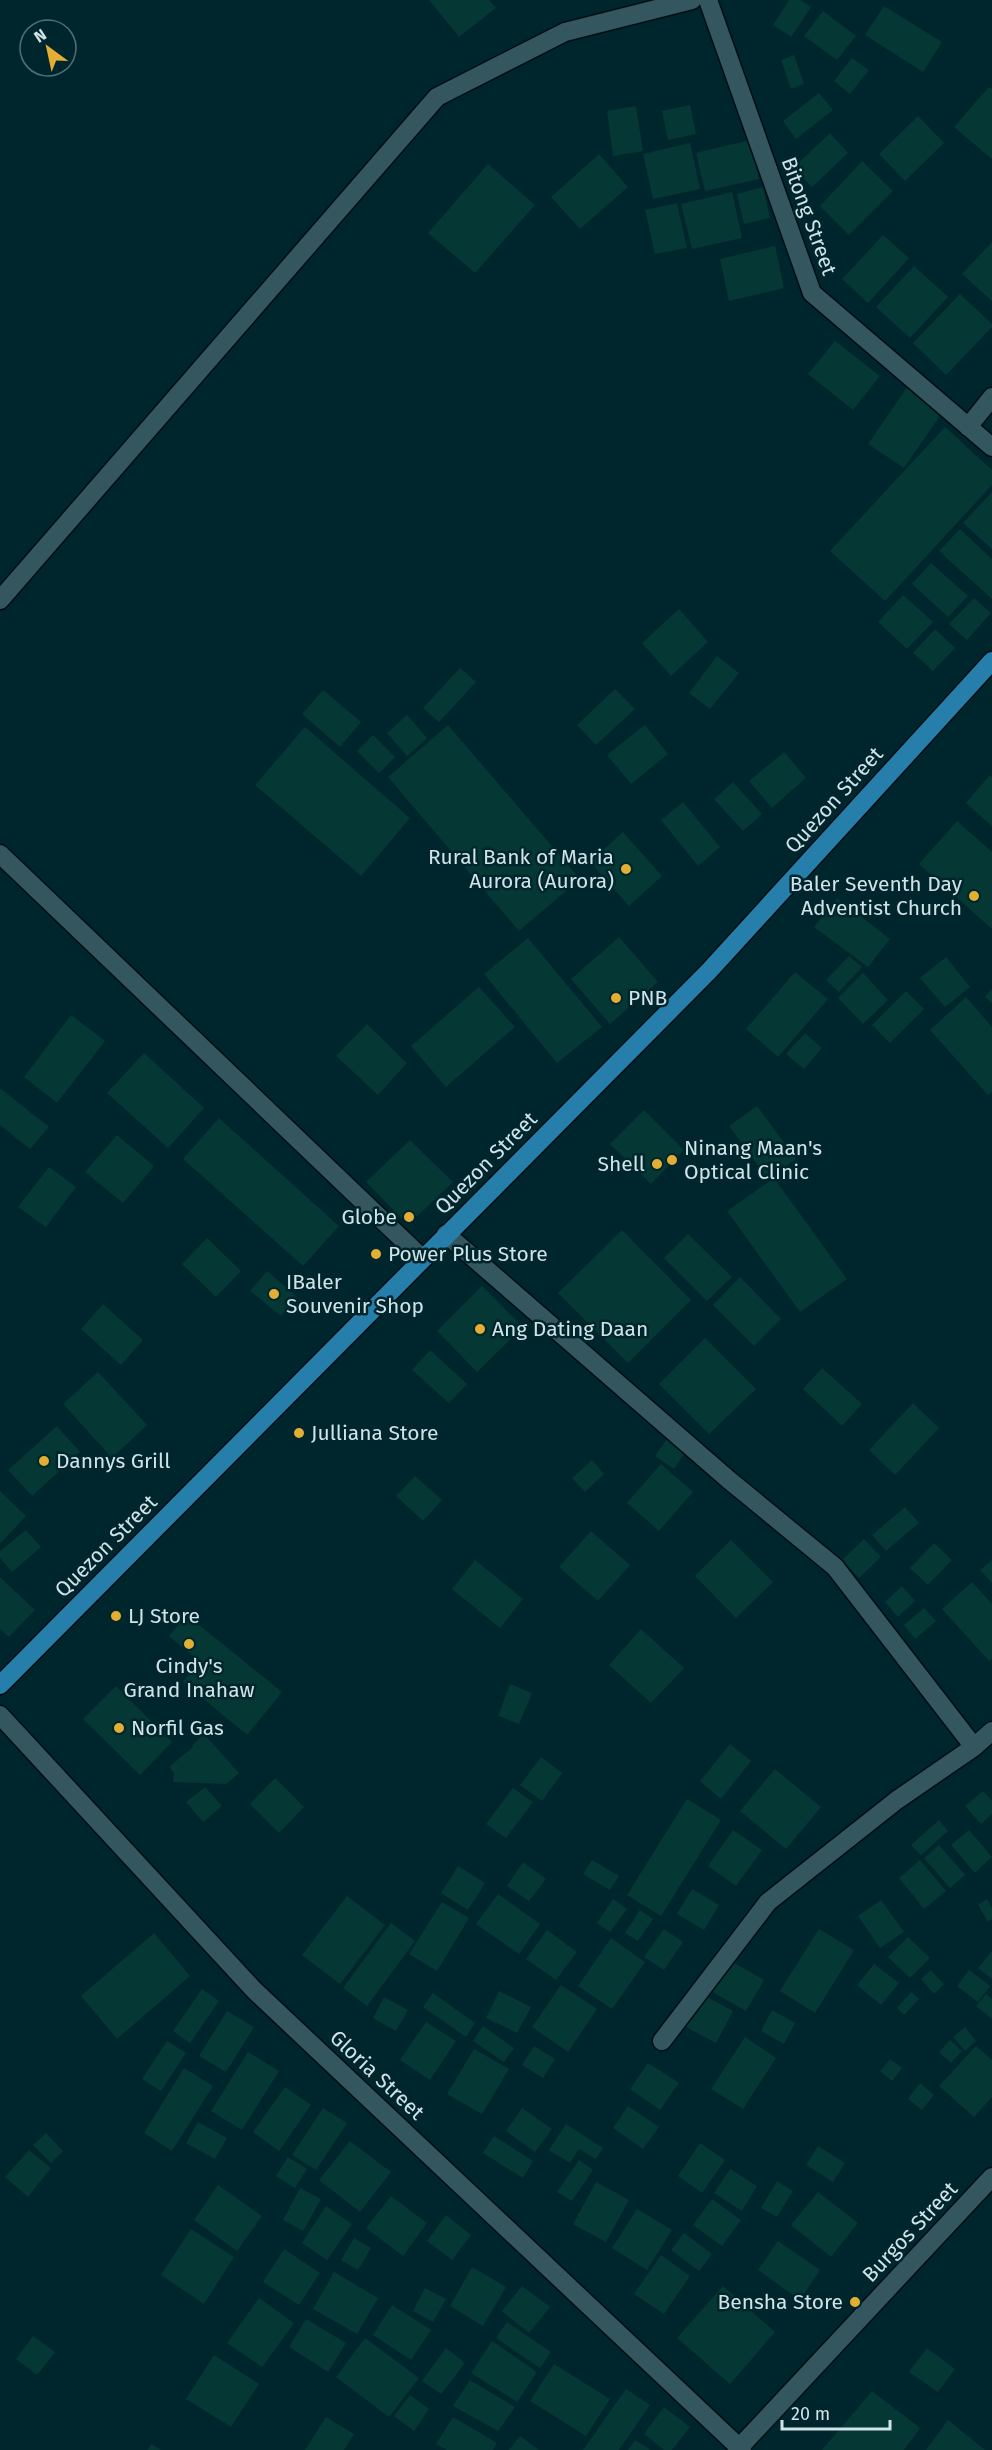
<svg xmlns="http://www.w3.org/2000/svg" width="992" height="2450" viewBox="0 0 992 2450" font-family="'Fira Sans',sans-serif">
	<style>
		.building { fill: #053734 }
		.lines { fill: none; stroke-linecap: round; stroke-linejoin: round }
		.minor-casing { stroke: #000e13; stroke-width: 21 }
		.primary-casing { stroke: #000e13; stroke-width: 21 }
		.minor { stroke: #34575f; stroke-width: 18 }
		.primary { stroke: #257faa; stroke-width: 18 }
		.poi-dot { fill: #e2af34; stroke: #00262d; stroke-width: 2 }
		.labels { text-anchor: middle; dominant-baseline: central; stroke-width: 5; stroke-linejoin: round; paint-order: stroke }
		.street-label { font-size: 21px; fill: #d0e3e8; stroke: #00262d }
		.poi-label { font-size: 21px; fill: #d0e3e8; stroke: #00262d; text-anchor: start }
	</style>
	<rect width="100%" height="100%" fill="#00262d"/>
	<!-- building -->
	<path class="building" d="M429,0H489L496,8L459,37Z
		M789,0H800L811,7L791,37L773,25Z
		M884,6L942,42L923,72L865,35Z
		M823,11L856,36L837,60L804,36Z
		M794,55L804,84L791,89L781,60Z
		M852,58L869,70L850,94L834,81Z
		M989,87L992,89V159L954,127Z
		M819,93L833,110L796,139L783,121Z
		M690,105L696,134L668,140L662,111Z
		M636,106L643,151L613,156L607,111Z
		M918,116L944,143L905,181L879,154Z
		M830,133L848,153L812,187L793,168Z
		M750,140L759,179L705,191L696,153Z
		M690,143L700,189L653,199L643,154Z
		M599,154L628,187L580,229L551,197Z
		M862,161L893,191L849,235L820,206Z
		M488,164L535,205L475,273L428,233Z
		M763,187L770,218L744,224L737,194Z
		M732,192L742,238L692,249L681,204Z
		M677,203L687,248L655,254L645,210Z
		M883,235L909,258L868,303L842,279Z
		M992,242V301L962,274Z
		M775,246L784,288L729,301L720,259Z
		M914,266L948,297L910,338L876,307Z
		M960,294L992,324V327L946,375L913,343Z
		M835,341L880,376L853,410L808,374Z
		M908,386L944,410L904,468L868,444Z
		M945,427L992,470V485L885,601L830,551Z
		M992,492V549L963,523Z
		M960,529L992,559V599L939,551Z
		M931,563L968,596L948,617L912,584Z
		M903,595L933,622L907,649L878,622Z
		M974,598L991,613L967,640L949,624Z
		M679,609L708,642L671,676L642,643Z
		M935,629L955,648L933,671L913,653Z
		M717,656L739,673L710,709L689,693Z
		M460,668L476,682L439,722L423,708Z
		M615,689L635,709L596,745L577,725Z
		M323,690L361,722L340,747L302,714Z
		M407,715L427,738L407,756L387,733Z
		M448,725L580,879L519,931L388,777Z
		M645,725L668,754L631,784L607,755Z
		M305,727L410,818L361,876L255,785Z
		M373,735L395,757L379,773L357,751Z
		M784,752L806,778L772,808L749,781Z
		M990,775L992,777V826L966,803Z
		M733,782L762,814L743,831L714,799Z
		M683,802L720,847L698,866L661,820Z
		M957,821L992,852V929L919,864Z
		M623,832L662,876L629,906L590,862Z
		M837,898L890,939L868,967L814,927Z
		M619,937L658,982L610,1024L571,979Z
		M528,938L602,1027L557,1063L484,974Z
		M849,956L862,967L839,992L826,980Z
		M946,957L970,987L945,1007L920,978Z
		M795,972L828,999L778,1057L746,1029Z
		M863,973L888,1000L863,1024L838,998Z
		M479,987L515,1027L446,1087L411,1046Z
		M992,989V1003L985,997Z
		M906,991L924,1009L890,1043L872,1025Z
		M966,997L992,1027V1092L988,1095L930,1030Z
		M71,1015L105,1041L57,1103L24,1077Z
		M367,1024L407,1063L378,1095L336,1056Z
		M805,1033L822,1048L804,1069L786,1054Z
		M144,1053L204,1108L168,1148L107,1093Z
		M0,1088L49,1127L30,1149L0,1125Z
		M757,1106L796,1159L768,1179L729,1126Z
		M644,1110L684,1150L651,1184L610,1144Z
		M219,1118L339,1226L303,1266L183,1159Z
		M117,1135L154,1166L123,1203L85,1172Z
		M410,1140L453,1182L408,1225L366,1182Z
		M49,1167L76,1187L46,1227L18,1207Z
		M774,1178L847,1279L800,1312L727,1211Z
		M622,1230L691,1300L628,1363L558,1293Z
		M688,1234L732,1277L707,1301L664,1258Z
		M207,1238L241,1271L216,1297L182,1264Z
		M267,1271L297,1297L281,1316L250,1291Z
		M740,1277L781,1319L754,1346L713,1305Z
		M482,1286L523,1327L477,1372L437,1331Z
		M103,1304L143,1340L121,1365L81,1329Z
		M705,1338L756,1389L709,1434L659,1384Z
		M430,1350L467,1384L449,1403L412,1370Z
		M822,1368L862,1404L842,1426L803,1389Z
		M98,1372L147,1425L112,1458L63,1404Z
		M913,1403L939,1428L895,1475L869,1450Z
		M57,1426L80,1452L32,1496L8,1470Z
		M669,1436L688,1448L674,1469L655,1456Z
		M592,1460L604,1474L585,1492L572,1478Z
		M661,1464L693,1492L659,1531L627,1503Z
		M415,1476L442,1500L423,1521L396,1496Z
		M0,1491L26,1516L0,1544Z
		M905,1507L919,1523L886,1551L872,1535Z
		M26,1530L41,1547L12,1572L0,1558V1551Z
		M591,1531L630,1565L598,1601L559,1567Z
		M864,1539L881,1557L859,1578L842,1560Z
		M731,1540L773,1582L736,1618L695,1576Z
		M934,1543L952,1560L928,1585L910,1568Z
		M475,1560L523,1599L500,1628L452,1589Z
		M992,1560V1583L980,1570Z
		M0,1577L35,1610L9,1637L0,1629Z
		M972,1582L992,1604V1658L989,1661L942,1609Z
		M902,1586L915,1601L898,1617L885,1602Z
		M924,1608L936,1621L915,1639L904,1625Z
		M187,1615L282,1692L247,1735L183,1682L199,1661L169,1636Z
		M641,1629L684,1668L651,1703L609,1665Z
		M510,1684L532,1693L519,1724L498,1716Z
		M116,1686L172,1742L140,1775L83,1719Z
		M204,1734L239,1773L226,1784L173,1782L174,1773L169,1767L193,1747L192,1746Z
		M730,1744L751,1761L721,1799L700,1781Z
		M541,1757L562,1773L542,1801L520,1785Z
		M775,1769L821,1807L786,1849L740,1811Z
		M275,1778L304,1807L279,1833L250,1804Z
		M205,1787L222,1806L203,1822L186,1802Z
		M513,1788L533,1802L506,1838L486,1824Z
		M983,1791L992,1801V1814L981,1824L965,1806Z
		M687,1799L721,1820L661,1916L627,1895Z
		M939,1820L948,1831L921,1855L911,1845Z
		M733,1830L762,1850L736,1886L708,1866Z
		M969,1830L992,1857L975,1873L951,1845Z
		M939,1845L965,1875L950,1888L924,1858Z
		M592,1860L619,1876L610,1890L583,1874Z
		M920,1860L946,1891L924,1909L899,1878Z
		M523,1862L546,1879L529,1901L507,1886Z
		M458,1866L485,1883L468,1910L441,1893Z
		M692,1889L719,1905L704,1930L677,1914Z
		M498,1894L540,1924L519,1954L476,1924Z
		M347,1896L385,1925L340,1984L302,1955Z
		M613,1899L627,1909L610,1932L597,1923Z
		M987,1899L992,1908V1919L988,1922L978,1905Z
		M881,1900L904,1932L880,1948L858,1916Z
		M442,1902L469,1918L437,1971L409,1954Z
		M640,1910L653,1919L638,1941L625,1933Z
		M391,1923L415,1941L367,2006L343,1988Z
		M664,1929L683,1942L664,1970L644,1957Z
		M819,1929L854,1950L815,2013L780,1991Z
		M547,1930L577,1952L556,1980L526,1959Z
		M154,1933L190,1976L117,2039L81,1996Z
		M908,1937L930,1958L910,1978L888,1957Z
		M611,1938L645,1962L612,2009L578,1986Z
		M992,1951V1979L978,1968Z
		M729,1960L764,1980L746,2011L711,1991Z
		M874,1964L899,1983L881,2005L857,1985Z
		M931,1970L944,1984L934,1994L921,1979Z
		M969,1970L990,1986L978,2002L957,1986Z
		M561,1985L597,2009L568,2052L532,2027Z
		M202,1989L219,2001L190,2043L173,2031Z
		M499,1991L531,2007L517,2033L486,2018Z
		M911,1992L919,1999L904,2015L897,2008Z
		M433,1993L475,2023L466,2037L423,2007Z
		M699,1993L733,2011L716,2043L682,2025Z
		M986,1994L992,1999V2019L976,2006Z
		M384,1997L408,2010L396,2031L373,2018Z
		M772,2010L795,2023L784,2044L761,2031Z
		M227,2011L254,2027L226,2072L199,2056Z
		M426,2022L456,2041L430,2080L400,2060Z
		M483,2026L514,2048L504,2062L473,2041Z
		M965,2027L976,2041L965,2051L953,2037Z
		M745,2037L776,2058L743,2109L711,2089Z
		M950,2040L962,2051L951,2063L939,2052Z
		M167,2041L186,2053L161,2091L142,2079Z
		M534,2046L555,2059L543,2078L522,2065Z
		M976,2046L992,2060V2097L974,2117L939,2086Z
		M474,2049L509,2069L482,2114L447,2094Z
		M248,2052L279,2071L242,2130L211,2111Z
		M890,2059L902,2068L892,2081L880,2071Z
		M648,2063L679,2083L660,2110L630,2089Z
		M184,2068L213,2086L172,2151L144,2133Z
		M920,2083L934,2095L922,2110L908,2099Z
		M285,2087L311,2105L279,2151L253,2132Z
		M628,2106L659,2127L643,2149L613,2128Z
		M323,2108L347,2123L316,2170L292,2155Z
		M522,2108L552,2129L535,2152L506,2131Z
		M198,2122L227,2138L215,2159L186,2143Z
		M566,2124L603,2148L596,2159L579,2149L570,2163L549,2150Z
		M46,2133L63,2151L51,2163L33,2145Z
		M494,2136L533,2161L523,2178L483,2153Z
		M350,2141L391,2172L360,2212L319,2180Z
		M700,2143L725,2160L702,2193L678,2176Z
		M818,2146L845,2163L833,2182L806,2165Z
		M29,2150L51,2168L28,2197L5,2177Z
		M288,2157L307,2169L295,2188L276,2176Z
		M579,2160L593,2170L572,2201L557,2192Z
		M730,2169L757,2186L742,2211L714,2193Z
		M777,2181L793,2191L777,2217L761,2208Z
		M596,2182L629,2200L606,2242L573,2224Z
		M218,2185L262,2216L237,2251L194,2220Z
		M300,2188L321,2199L303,2231L283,2220Z
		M818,2192L858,2223L831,2257L791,2225Z
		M391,2196L427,2223L403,2256L366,2228Z
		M712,2199L741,2220L722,2246L693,2225Z
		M326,2206L352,2224L327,2260L302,2243Z
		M637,2209L672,2230L647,2270L612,2248Z
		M446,2215L471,2235L452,2260L427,2241Z
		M191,2229L234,2257L204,2304L161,2275Z
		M684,2233L712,2254L699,2271L671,2250Z
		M354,2238L371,2248L358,2270L341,2260Z
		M778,2241L820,2270L800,2300L758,2270Z
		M284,2249L320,2273L299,2305L263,2282Z
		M661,2255L690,2276L664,2314L634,2294Z
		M472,2267L506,2287L483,2326L450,2306Z
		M334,2272L378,2298L357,2334L313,2309Z
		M522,2286L550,2307L529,2333L502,2311Z
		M723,2286L775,2332L730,2384L677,2338Z
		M425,2288L446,2299L433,2322L413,2311Z
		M259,2298L294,2323L262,2367L227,2343Z
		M392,2305L431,2330L411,2360L373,2335Z
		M306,2319L346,2343L328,2372L289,2347Z
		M507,2322L551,2352L540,2368L496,2338Z
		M33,2336L55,2352L37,2375L16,2359Z
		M365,2338L419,2378L389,2417L336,2377Z
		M492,2341L537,2372L517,2402L471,2373Z
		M446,2348L465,2363L441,2394L422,2381Z
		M927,2348L955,2369L938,2392L909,2372Z
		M214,2355L259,2384L231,2427L186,2399Z
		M554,2364L610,2399L586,2436L530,2401Z
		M470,2380L515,2407L498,2431L453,2406Z
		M626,2389L650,2405L619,2450H583Z
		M872,2391L920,2428L904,2450H822Z
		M410,2395L429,2409L414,2431L394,2416Z
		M664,2407L690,2427L672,2450H664L644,2434Z
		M326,2417L354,2434L344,2450H305Z
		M453,2417L497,2443L493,2450H447L436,2444Z
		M948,2420L985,2450H926Z
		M520,2436L539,2450H509Z
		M635,2440L651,2450H628Z
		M151,2444L161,2450H148Z"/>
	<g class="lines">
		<!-- minor casing -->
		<g class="minor-casing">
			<path id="minor" d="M708,0L812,293L992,447
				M968,427L992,397
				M0,600L437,97L565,32L692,0
				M0,854L422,1258
				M446,1234L729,1480L835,1567L974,1747
				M0,1715L254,1990L742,2450
				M662,2041L768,1902L897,1800L974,1747L992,1731
				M737,2450L992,2177"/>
		</g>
		<!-- primary casing -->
		<g class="primary-casing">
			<path id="primary" d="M0,1685L709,971L992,661"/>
		</g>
		<!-- minor -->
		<use href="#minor" class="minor"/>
		<!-- primary -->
		<use href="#primary" class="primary"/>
	</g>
	<!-- markers -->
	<g class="poi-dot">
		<circle cx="626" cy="869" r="6"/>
		<circle cx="974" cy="896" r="6"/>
		<circle cx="616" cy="998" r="6"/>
		<circle cx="672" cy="1160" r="6"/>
		<circle cx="657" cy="1164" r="6"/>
		<circle cx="409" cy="1217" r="6"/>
		<circle cx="376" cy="1254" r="6"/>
		<circle cx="274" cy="1294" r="6"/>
		<circle cx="480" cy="1329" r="6"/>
		<circle cx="299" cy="1433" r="6"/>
		<circle cx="44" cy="1461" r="6"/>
		<circle cx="116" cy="1616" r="6"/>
		<circle cx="189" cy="1644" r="6"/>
		<circle cx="119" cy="1728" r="6"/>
		<circle cx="855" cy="2302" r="6"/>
	</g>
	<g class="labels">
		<!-- street labels -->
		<g class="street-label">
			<text transform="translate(809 216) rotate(70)">Bitong Street</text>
			<text transform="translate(834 800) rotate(-48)">Quezon Street</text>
			<text transform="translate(486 1163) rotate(-45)">Quezon Street</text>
			<text transform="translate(106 1546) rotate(-45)">Quezon Street</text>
			<text transform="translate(377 2075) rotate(43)">Gloria Street</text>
			<text transform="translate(910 2232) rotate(-47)">Burgos Street</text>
		</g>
		<!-- poi labels -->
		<g class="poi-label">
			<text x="614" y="857" text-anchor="end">Rural Bank of Maria<tspan x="614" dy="24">Aurora (Aurora)</tspan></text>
			<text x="962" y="884" text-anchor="end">Baler Seventh Day<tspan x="962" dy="24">Adventist Church</tspan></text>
			<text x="628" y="998">PNB</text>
			<text x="684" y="1148">Ninang Maan's<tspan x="684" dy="24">Optical Clinic</tspan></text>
			<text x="645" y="1164" text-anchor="end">Shell</text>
			<text x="397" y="1217" text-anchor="end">Globe</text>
			<text x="388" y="1254">Power Plus Store</text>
			<text x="286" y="1282">IBaler<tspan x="286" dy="24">Souvenir Shop</tspan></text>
			<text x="492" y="1329">Ang Dating Daan</text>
			<text x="311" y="1433">Julliana Store</text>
			<text x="56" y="1461">Dannys Grill</text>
			<text x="128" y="1616">LJ Store</text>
			<text x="189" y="1666" text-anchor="middle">Cindy's<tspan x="189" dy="24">Grand Inahaw</tspan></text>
			<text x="131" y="1728">Norfil Gas</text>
			<text x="843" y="2302" text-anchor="end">Bensha Store</text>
		</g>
	</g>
	<!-- north arrow -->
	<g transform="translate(48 48) rotate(327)"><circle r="28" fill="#00262d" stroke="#537278" stroke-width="1.5"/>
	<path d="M0-4.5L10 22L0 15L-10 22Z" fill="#e2af34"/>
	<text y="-9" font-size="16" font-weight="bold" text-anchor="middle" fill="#d0e3e8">N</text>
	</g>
	<!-- scale -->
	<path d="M782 2420v9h108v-9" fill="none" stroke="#d0e3e8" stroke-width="3"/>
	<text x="791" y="2420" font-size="18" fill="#d0e3e8" stroke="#00262d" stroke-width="4.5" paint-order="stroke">20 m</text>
</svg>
